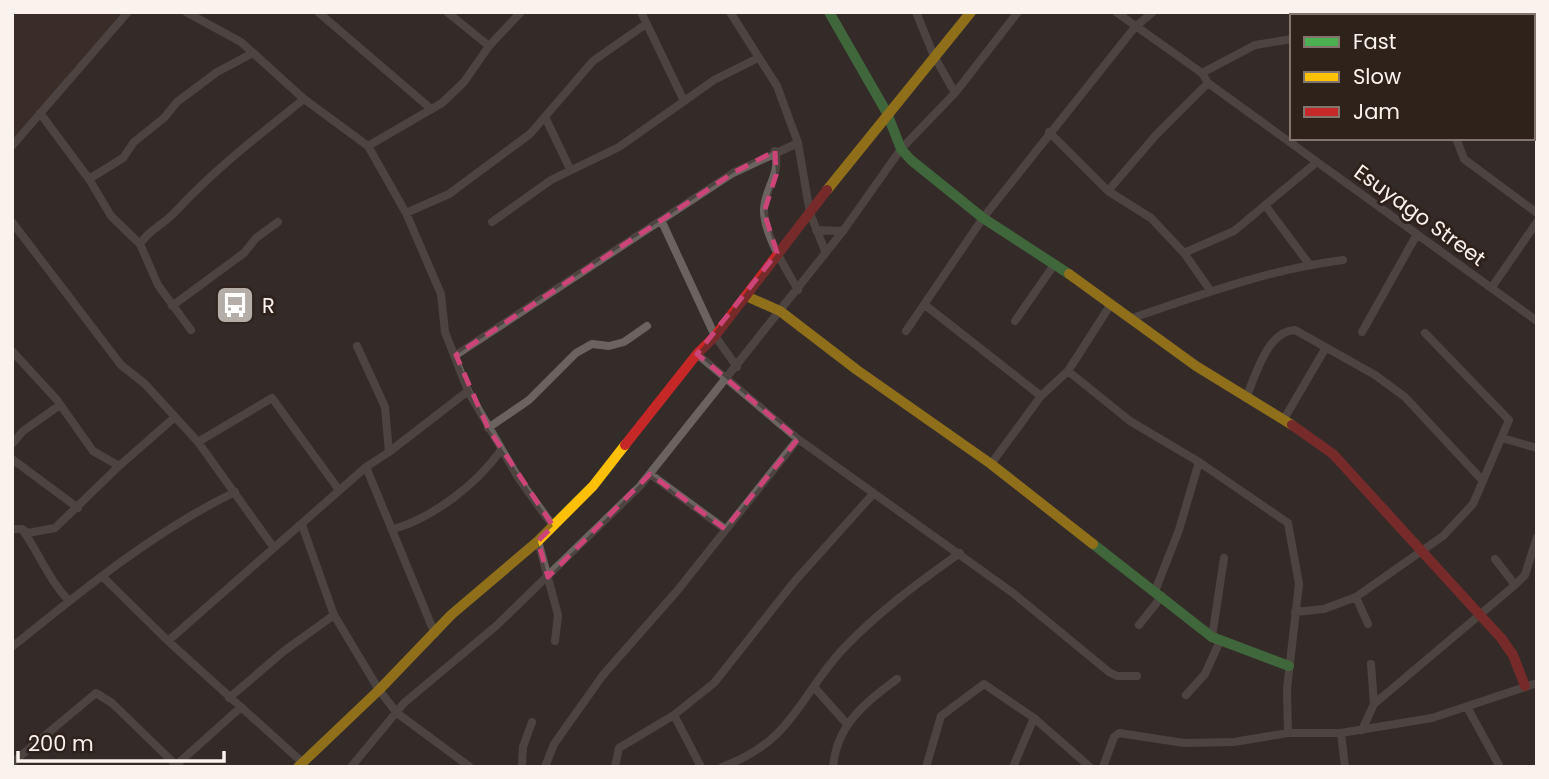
<svg xmlns="http://www.w3.org/2000/svg" width="1549" height="779" viewBox="0 0 1549 779" font-family="Poppins,sans-serif">
	<style>
		.built { fill: #412f25 }
		.lines { fill: none; stroke-linecap: round; stroke-linejoin: round }
		.street { stroke: #6a6360; stroke-width: 8 }
		.fast { stroke: #4caf50; stroke-width: 10 }
		.slow { stroke: #ffc107; stroke-width: 10 }
		.jam { stroke: #c62828; stroke-width: 10 }
		.marked { fill: none; stroke: #cd4478; stroke-width: 5; stroke-dasharray: 14 9; stroke-linejoin: round }
		.labels { text-anchor: middle; dominant-baseline: central; stroke-width: 6; stroke-linejoin: round; paint-order: stroke }
		.street-label { font-size: 21px; fill: #fbf2ed; stroke: #2f221a }
		.poi-label { font-size: 21px; fill: #fbf2ed; stroke: #2f221a; text-anchor: start }
	</style>
	<rect width="100%" height="100%" fill="#342c29"/>
	<!-- built -->
	<path class="built" d="M12,12H126L12,147Z"/>
	<g class="lines">
		<!-- street -->
		<path class="street" d="M186,12L241,42L304,99L368,146L406,213L441,294L445,332L468,391L389,452
			M318,12L430,108
			M447,12L489,46
			M641,12L684,101
			M730,12L777,86L798,143L810,213L825,251
			M916,12L934,56L955,93
			M1116,12L1202,73L1208,83L1537,321
			M1300,12L1301,16
			M1390,12L1391,16
			M1484,12L1486,16
			M1202,73L1255,45L1292,39
			M40,113L89,179L111,216L140,244L158,285L191,330
			M546,119L570,169
			M1049,132L1108,191L1151,218L1184,253L1210,290
			M1456,138L1464,159L1537,213
			M12,146L128,12
			M368,146L442,103L464,82L489,46L521,12
			M775,151C781,175 765,187 764,209C763,233 786,269 798,290
			M89,179L123,158L134,142L164,118L177,102L217,72L251,54
			M1108,191L1156,135L1208,83
			M1265,205L1309,264
			M406,213L449,194L530,134L593,61L646,24
			M12,222L121,365L145,384L198,442L274,548
			M492,222L551,180L619,147L714,80L758,58
			M662,222L715,336L737,367
			M816,230L843,231
			M140,244C149,229 165,224 176,211C215,169 259,135 304,99
			M1184,253L1234,231L1317,162
			M1492,287L1537,222
			M925,305L1041,396
			M172,306L244,253L256,238L278,222
			M1132,318C1201,295 1270,269 1343,260
			M1015,321L1054,265
			M906,331L983,218L1135,27L1153,12
			M1362,332L1416,236
			M12,351L57,400L93,451L119,466
			M697,354L798,439L1013,593L1109,672L1117,676H1137
			M456,355L733,173L798,143
			M1068,371L1130,421L1199,462L1288,523L1299,584L1287,689L1288,733
			M468,391L519,479L553,526
			M1246,398C1255,377 1267,331 1295,330L1375,375L1405,397L1483,481
			M1284,419L1325,349
			M488,428L529,400L576,353L592,344L609,346L624,342L647,326
			M1502,438L1537,448
			M198,442L272,398L339,490
			M12,444L23,431L60,405
			M12,459L78,508
			M991,464L1041,396L1068,371L1111,304
			M366,467L435,634
			M650,474L725,529
			M302,525L334,615L379,690L397,713L470,767
			M12,529H22C39,553 48,579 69,601
			M22,529L28,533L55,528L119,466L175,417
			M394,529C434,517 477,484 501,450
			M538,541L558,615L555,641
			M104,578L168,641L303,763
			M1515,585L1525,575L1537,537
			M1155,591L1179,530L1199,462
			M1356,597L1368,624
			M1295,612L1324,609L1356,597L1443,536L1473,504L1509,420L1425,333
			M1139,625L1162,596
			M1212,637L1224,558
			M168,641L366,467L389,452L385,407L357,346
			M12,647C80,592 156,530 235,492
			M1371,664L1374,704
			M815,688L846,723
			M1186,695L1205,674L1220,641
			M229,698L284,651L334,615
			M1467,707L1500,767
			M674,715L701,767
			M1362,730L1374,704L1515,585L1495,559
			M1341,733L1345,767
			M12,763L96,693L112,703L176,765
			M174,767L240,708
			M351,767L404,703L496,626L640,486L843,231L901,149L955,93L1018,12
			M522,767L523,747L532,722
			M545,767L554,744L603,675L677,591L798,439
			M615,767L619,748L674,715L714,683L794,582L873,494
			M722,767C793,741 798,698 843,649C878,612 919,582 960,553
			M833,767C837,724 865,703 897,679
			M926,767L941,716L984,684L1034,718L1090,767
			M1013,767L1034,718
			M1103,767L1114,737L1119,733L1184,743L1234,742L1288,733H1341L1432,718L1537,683"/>
		<!-- fast -->
		<path class="fast" d="M829,12L887,113L901,149L911,160L983,218L1069,274
			M1093,544L1212,637L1289,666"/>
		<!-- slow -->
		<path class="slow" d="M827,190L971,12
			M1069,274L1196,366L1292,425
			M746,296L780,311L857,370L991,464L1093,544
			M298,767L379,690L451,615L538,541L593,486L625,445"/>
		<!-- jam -->
		<path class="jam" d="M1292,425L1333,454L1501,638L1513,655L1525,686
			M625,445L697,354L715,336L827,190"/>
	</g>
	<!-- marked area -->
	<path d="M0 0H1549V779H0ZM775,151L776,175L764,212L777,253L697,354L798,439L725,529L650,474L548,577L538,541L553,526L488,428L456,355L733,173Z" fill="#342c29" fill-opacity=".55" fill-rule="evenodd"/>
	<path class="marked" d="M775,151L776,175L764,212L777,253L697,354L798,439L725,529L650,474L548,577L538,541L553,526L488,428L456,355L733,173Z"/>
	<!-- icons -->
	<defs>
		<g id="bus-square" transform="scale(2.0125)"><rect x="-9" y="-9" width="18" height="18" rx="4" fill="#b5ada8" stroke="#2f221a"/><path d="M-5-6H5V4H4V6H2V4H-2V6H-4V4H-5ZM-3.5-4V0h7V-4ZM-3.5 1.2v1.5H-2V1.2ZM2 1.2v1.5H3.5V1.2Z" fill="#fff"/></g>
	</defs>
	<g fill-rule="evenodd">
		<use href="#bus-square" x="235" y="305"/>
	</g>
	<g class="labels">
		<!-- street labels -->
		<g class="street-label">
			<text transform="translate(1420 215) rotate(36)">Esuyago Street</text>
		</g>
		<!-- poi labels -->
		<g class="poi-label">
			<text x="262" y="305">R</text>
		</g>
	</g>
	<!-- border -->
	<rect width="1549" height="779" fill="none" stroke="#fbf2ed" stroke-width="28"/>
	<!-- legend -->
	<rect x="1290" y="14" width="245" height="126" fill="#2f221a" stroke="#81756e" stroke-width="2"/>
	<rect x="1304" y="37" width="35" height="10" fill="#4caf50" stroke="#81756e" stroke-width="2"/>
	<text x="1353" y="49" font-size="21" fill="#fbf2ed">Fast</text>
	<rect x="1304" y="72" width="35" height="10" fill="#ffc107" stroke="#81756e" stroke-width="2"/>
	<text x="1353" y="84" font-size="21" fill="#fbf2ed">Slow</text>
	<rect x="1304" y="107" width="35" height="10" fill="#c62828" stroke="#81756e" stroke-width="2"/>
	<text x="1353" y="119" font-size="21" fill="#fbf2ed">Jam</text>
	<!-- scale -->
	<path d="M18 751v10h206v-10" fill="none" stroke="#fbf2ed" stroke-width="3.5"/>
	<text x="28" y="751" font-size="21" fill="#fbf2ed" stroke="#2f221a" stroke-width="5" paint-order="stroke">200 m</text>
</svg>
